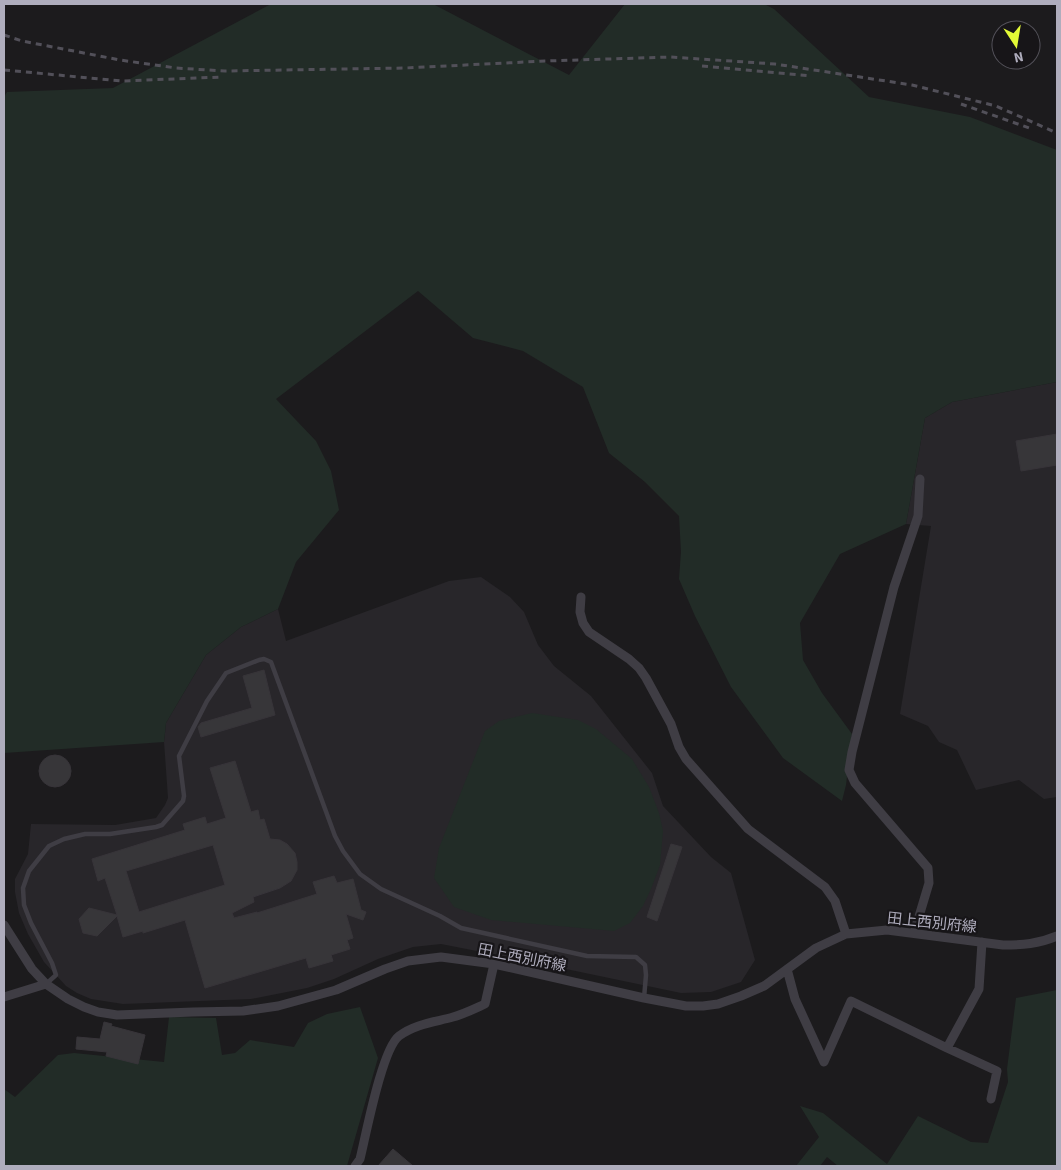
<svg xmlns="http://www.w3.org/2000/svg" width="1061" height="1170" viewBox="0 0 1061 1170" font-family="'Source Sans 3','Noto Sans JP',sans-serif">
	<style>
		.built { fill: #28262a }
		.green { fill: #222c27 }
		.building { fill: #373639; stroke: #373439; fill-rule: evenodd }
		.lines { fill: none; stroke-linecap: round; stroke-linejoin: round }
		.service { stroke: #3f3d44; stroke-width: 4.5 }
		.minor { stroke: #3f3d44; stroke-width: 9 }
		.rail { stroke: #525059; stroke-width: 3; stroke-dasharray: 6 5; stroke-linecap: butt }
		.labels { text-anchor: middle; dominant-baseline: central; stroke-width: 4.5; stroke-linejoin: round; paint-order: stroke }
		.street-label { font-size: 15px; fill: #afadbd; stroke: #171518 }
	</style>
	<rect width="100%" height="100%" fill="#1c1b1d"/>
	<!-- built -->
	<path class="built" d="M1057,382V797L1044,799L1019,780L976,790L957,750L939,742L928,726L900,714L931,526L906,524L925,418L952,402Z
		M481,577L510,597L524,612L538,645L554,666L591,696L652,773L663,806L711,857L731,873L755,960L741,982L711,992L681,993L518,959L441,944L413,947L378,959L334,979L307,988L251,999L123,1004L91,999L77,993L66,986L44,962L28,934L19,913L15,892V879L28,854L31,824L115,825L156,818L165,805L168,798L164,742L166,723L206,655L241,627L278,609L286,641L449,581Z"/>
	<!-- green -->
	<path class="green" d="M271,4H433L569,75L625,4H764L774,9L869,97L970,117L1057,150V382L952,402L925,418L906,524L840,554L800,623L803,660L822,693L852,734L846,785L842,801L783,758L731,687L695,616L679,579L681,552L679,516L645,482L609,453L583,387L523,351L473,338L418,291L276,399L316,441L331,471L339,510L296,562L278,609L241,627L206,655L166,723L164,742L4,753V97L7,92L113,88Z
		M532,713L578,720L596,729L632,759L649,787L659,813L663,831L660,865L651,889L643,906L630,923L614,931L491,920L454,907L434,878L439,848L485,731L499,721Z
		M1057,990V1166H838L827,1157L820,1166H796L819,1137L800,1106L823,1113L887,1164L918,1116L971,1142L988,1143L1008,1082L1007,1069L1016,998Z
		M360,1007L378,1058L347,1166H4V1089L15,1097L58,1055L74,1053L164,1062L169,1017L216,1018L222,1055L235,1053L250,1040L294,1047L308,1023L327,1014Z"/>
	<!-- building -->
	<path class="building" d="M1057,434V465L1021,471L1016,441Z
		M264,670L275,715L201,737L198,727L201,723L252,708L243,676Z
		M39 771a16 16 0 1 1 32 0a16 16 0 1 1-32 0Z
		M235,761L251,812L258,810L260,820L264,819L270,839L280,840L287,844L295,853L297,862V870L291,881L280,888L253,897L254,902L232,913L234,918L257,912V913L317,894L313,882L334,876L337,883L353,879L361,910L366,912L363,920L346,914L353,938L347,940L350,949L331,955L333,961L309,968L306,958L205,988L185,920L143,933V931L123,937L117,916L97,936L83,933L79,919L89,908L117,915L105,878L98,881L92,859L185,830L183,824L205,817L207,824L226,818L210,768ZM213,845L225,885L139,912L126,871Z
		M671,844L682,847L657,921L647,917Z
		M104,1022L112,1024L111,1026L145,1035L138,1064L106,1056L107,1052L76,1049L77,1037L100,1039Z
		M393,1149L413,1166H378Z"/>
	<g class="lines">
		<!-- service -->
		<path class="service" d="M46,984L56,975L52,963L31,923L24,905L23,888L29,871L49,846L64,839L85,834H110L156,827L162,825L183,801L184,796L179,756L207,701L226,673L259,660L264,659L271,662L335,836L343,851L360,874L381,889L440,916L461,928L587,956L636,957L645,965L646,975L644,998"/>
		<!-- minor -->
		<path class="minor" d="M581,597L580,612L583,623L589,632L629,659L639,668L646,678L671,724L679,747L686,759L748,829L825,887L835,901L846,934
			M4,925L32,969L46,984L68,999L84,1007L98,1012L117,1015L193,1012L243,1011L278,1006L336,990L385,969L408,961L441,957L494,964L644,998L686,1006H703L718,1004L741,996L764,986L816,948L846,934L887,930L1003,945C1023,945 1038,944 1057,936
			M914,933L929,883L928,868L855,783L849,770L852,752L894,587L918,516L920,479
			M787,969L795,999L824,1062L851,1001L947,1048L979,989L982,942
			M4,997L46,984
			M947,1048L997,1071L991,1099
			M355,1166L360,1159C366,1135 382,1049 399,1036C415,1024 435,1022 453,1017C464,1014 474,1009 485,1004L494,964"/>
		<!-- rail -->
		<path class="rail" d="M4,35L22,41L120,60L176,68L225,71L405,68L545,61L671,57L775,64L912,85L996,106L1057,133
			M702,66L811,76
			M4,70L122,81L222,77
			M961,104L1032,129"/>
	</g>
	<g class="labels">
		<!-- street labels -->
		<g class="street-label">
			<text transform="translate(932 923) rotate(6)">田上西別府線</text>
			<text transform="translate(522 958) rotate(11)">田上西別府線</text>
		</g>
	</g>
	<!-- border -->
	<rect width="1061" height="1170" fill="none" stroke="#afadbd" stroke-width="10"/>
	<!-- north arrow -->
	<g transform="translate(1016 45) rotate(168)"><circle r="24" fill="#171518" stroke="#54525a"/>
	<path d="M0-4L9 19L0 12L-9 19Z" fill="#e3f936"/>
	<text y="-8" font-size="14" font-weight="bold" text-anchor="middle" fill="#afadbd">N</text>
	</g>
</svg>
